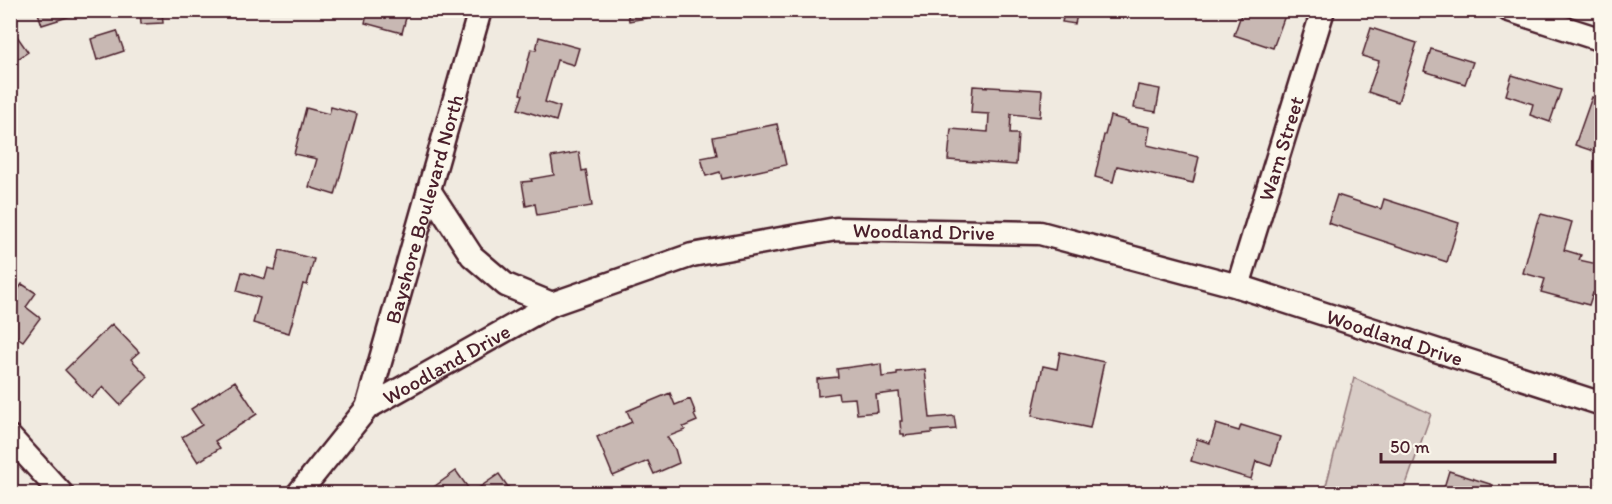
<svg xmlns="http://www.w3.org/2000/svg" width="1612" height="504" viewBox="0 0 1612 504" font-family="Itim,sans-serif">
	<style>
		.green { fill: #d8ccc6; stroke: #917678; stroke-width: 1.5 }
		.building { fill: #c8b8b3; stroke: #4a1f2b; stroke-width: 1.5 }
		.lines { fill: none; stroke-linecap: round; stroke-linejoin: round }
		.minor-casing { stroke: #4a1f2b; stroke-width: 27 }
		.minor { stroke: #fbf7ec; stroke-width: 22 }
		.labels { text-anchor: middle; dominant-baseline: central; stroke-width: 4.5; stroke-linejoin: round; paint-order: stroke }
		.street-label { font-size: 21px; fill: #4a1f2b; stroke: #fbf7ec }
	</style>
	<rect width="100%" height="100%" fill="#f0eae0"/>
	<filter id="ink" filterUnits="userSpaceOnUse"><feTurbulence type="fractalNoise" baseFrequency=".0167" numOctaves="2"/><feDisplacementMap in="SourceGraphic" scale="12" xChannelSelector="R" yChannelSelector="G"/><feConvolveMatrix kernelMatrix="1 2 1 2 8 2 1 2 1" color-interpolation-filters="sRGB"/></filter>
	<g filter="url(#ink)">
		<!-- green -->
		<path class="green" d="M1354,378L1431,414L1403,493H1324Z"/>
		<!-- building -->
		<path class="building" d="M37,10H90L42,25Z
			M140,10H162L163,23L141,24Z
			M368,10H408L402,33L365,23Z
			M627,10H646L647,18L629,21Z
			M1065,10H1078L1075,24L1062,22Z
			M1229,10H1287L1273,48L1234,35L1241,15Z
			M10,26L28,52L13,62L10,59Z
			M1371,28L1417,43L1398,102L1368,92L1379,61L1362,56Z
			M117,31L124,51L97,60L91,39Z
			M539,37L579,48L574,65L557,60L545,102L560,107L556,121L518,109L523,95L520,94L531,49L536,50Z
			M1431,49L1473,62L1465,84L1424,71Z
			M1512,75L1561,90L1550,122L1530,115L1533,104L1506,95Z
			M1138,85L1160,89L1156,112L1134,108Z
			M973,86L1042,90L1040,117L1011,114L1010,134H1018L1016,165L948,160L951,129L988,132L989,114L971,113Z
			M1600,92L1602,93V154L1575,145L1592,97L1597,99Z
			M331,107L357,114L335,195L309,187L317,159L294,154L306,108L329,114Z
			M1110,116L1128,121V123L1150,127L1147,145L1199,157L1193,183L1117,166L1113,182L1095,177L1104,135H1105Z
			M777,124L786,165L722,179L720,172L706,176L701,158L717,155L713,137Z
			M579,152L582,171L586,170L592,206L537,215L535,204L526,206L522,182L532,181L531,179L554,175L551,157Z
			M1337,195L1381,209L1384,199L1459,223L1447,262L1328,223Z
			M1541,214L1572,222L1564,250L1581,255L1579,260L1602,265V295L1593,293L1589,305L1541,292L1545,279L1523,273L1537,222H1538Z
			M280,250L314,259L307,285L303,284L289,333L253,323L260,298L237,291L242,272L265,279L268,268L275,270Z
			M22,284L36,293L26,307L40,318L23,341L10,332V296L13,297Z
			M112,324L139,352L131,359L148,377L120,405L103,387L92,398L65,370Z
			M1060,352L1104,362L1090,428L1032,416L1043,366L1057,369Z
			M873,364V365L881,364L882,377L897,375V372L925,369L930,418L954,416L956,429L932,431V433L904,436V434H901L900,421H902L899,392L876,395L878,412L857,414L855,398L839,399L838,393L818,396L817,379L838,377L837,369Z
			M235,381L257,414L215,441L220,448L198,462L182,437L202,425L191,409Z
			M670,393L675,405L690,399L696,414L694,415L697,421L683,427L685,430L667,437L675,449L679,463L654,474L648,461L613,476L597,437L632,422L627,411Z
			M1216,424L1239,431L1241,425L1280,437L1271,466L1256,461L1251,479L1191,461L1197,439L1210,443Z
			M456,471L471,492L476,488L477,489L499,474L513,494H424Z
			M1449,471L1493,485L1490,494H1442Z"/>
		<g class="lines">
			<!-- minor casing -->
			<g class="minor-casing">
				<g id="minor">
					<path d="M1509,10L1602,40"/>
					<path d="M429,190L472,256L506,285L552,304"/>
					<path id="s1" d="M1238,286L1323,10"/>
					<path id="s2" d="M367,408L480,10"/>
					<path d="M10,437L62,494"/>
					<path id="s3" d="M298,494L367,408L552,304L692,255L836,229L1040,233L1238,286L1602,404"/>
				</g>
			</g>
			<!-- minor -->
			<use href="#minor" class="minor"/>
		</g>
	</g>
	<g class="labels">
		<!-- street labels -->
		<g class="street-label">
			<text stroke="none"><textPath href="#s1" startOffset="144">Warn Street</textPath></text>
			<text stroke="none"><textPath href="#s2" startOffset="207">Bayshore Boulevard North</textPath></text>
			<text stroke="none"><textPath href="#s3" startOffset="705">Woodland Drive</textPath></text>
			<text stroke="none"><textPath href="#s3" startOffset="1191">Woodland Drive</textPath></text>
			<text stroke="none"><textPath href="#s3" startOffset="201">Woodland Drive</textPath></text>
		</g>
	</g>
	<!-- margin -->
	<rect width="1612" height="504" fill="none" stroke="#fbf7ec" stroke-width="36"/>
	<rect x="18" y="18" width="1576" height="468" fill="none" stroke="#4a1f2b" stroke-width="2" filter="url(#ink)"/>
	<!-- scale -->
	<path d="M1381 453v9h174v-9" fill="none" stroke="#4a1f2b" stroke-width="3"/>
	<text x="1390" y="453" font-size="18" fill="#4a1f2b" stroke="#fbf7ec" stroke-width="4.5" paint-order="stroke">50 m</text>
</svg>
